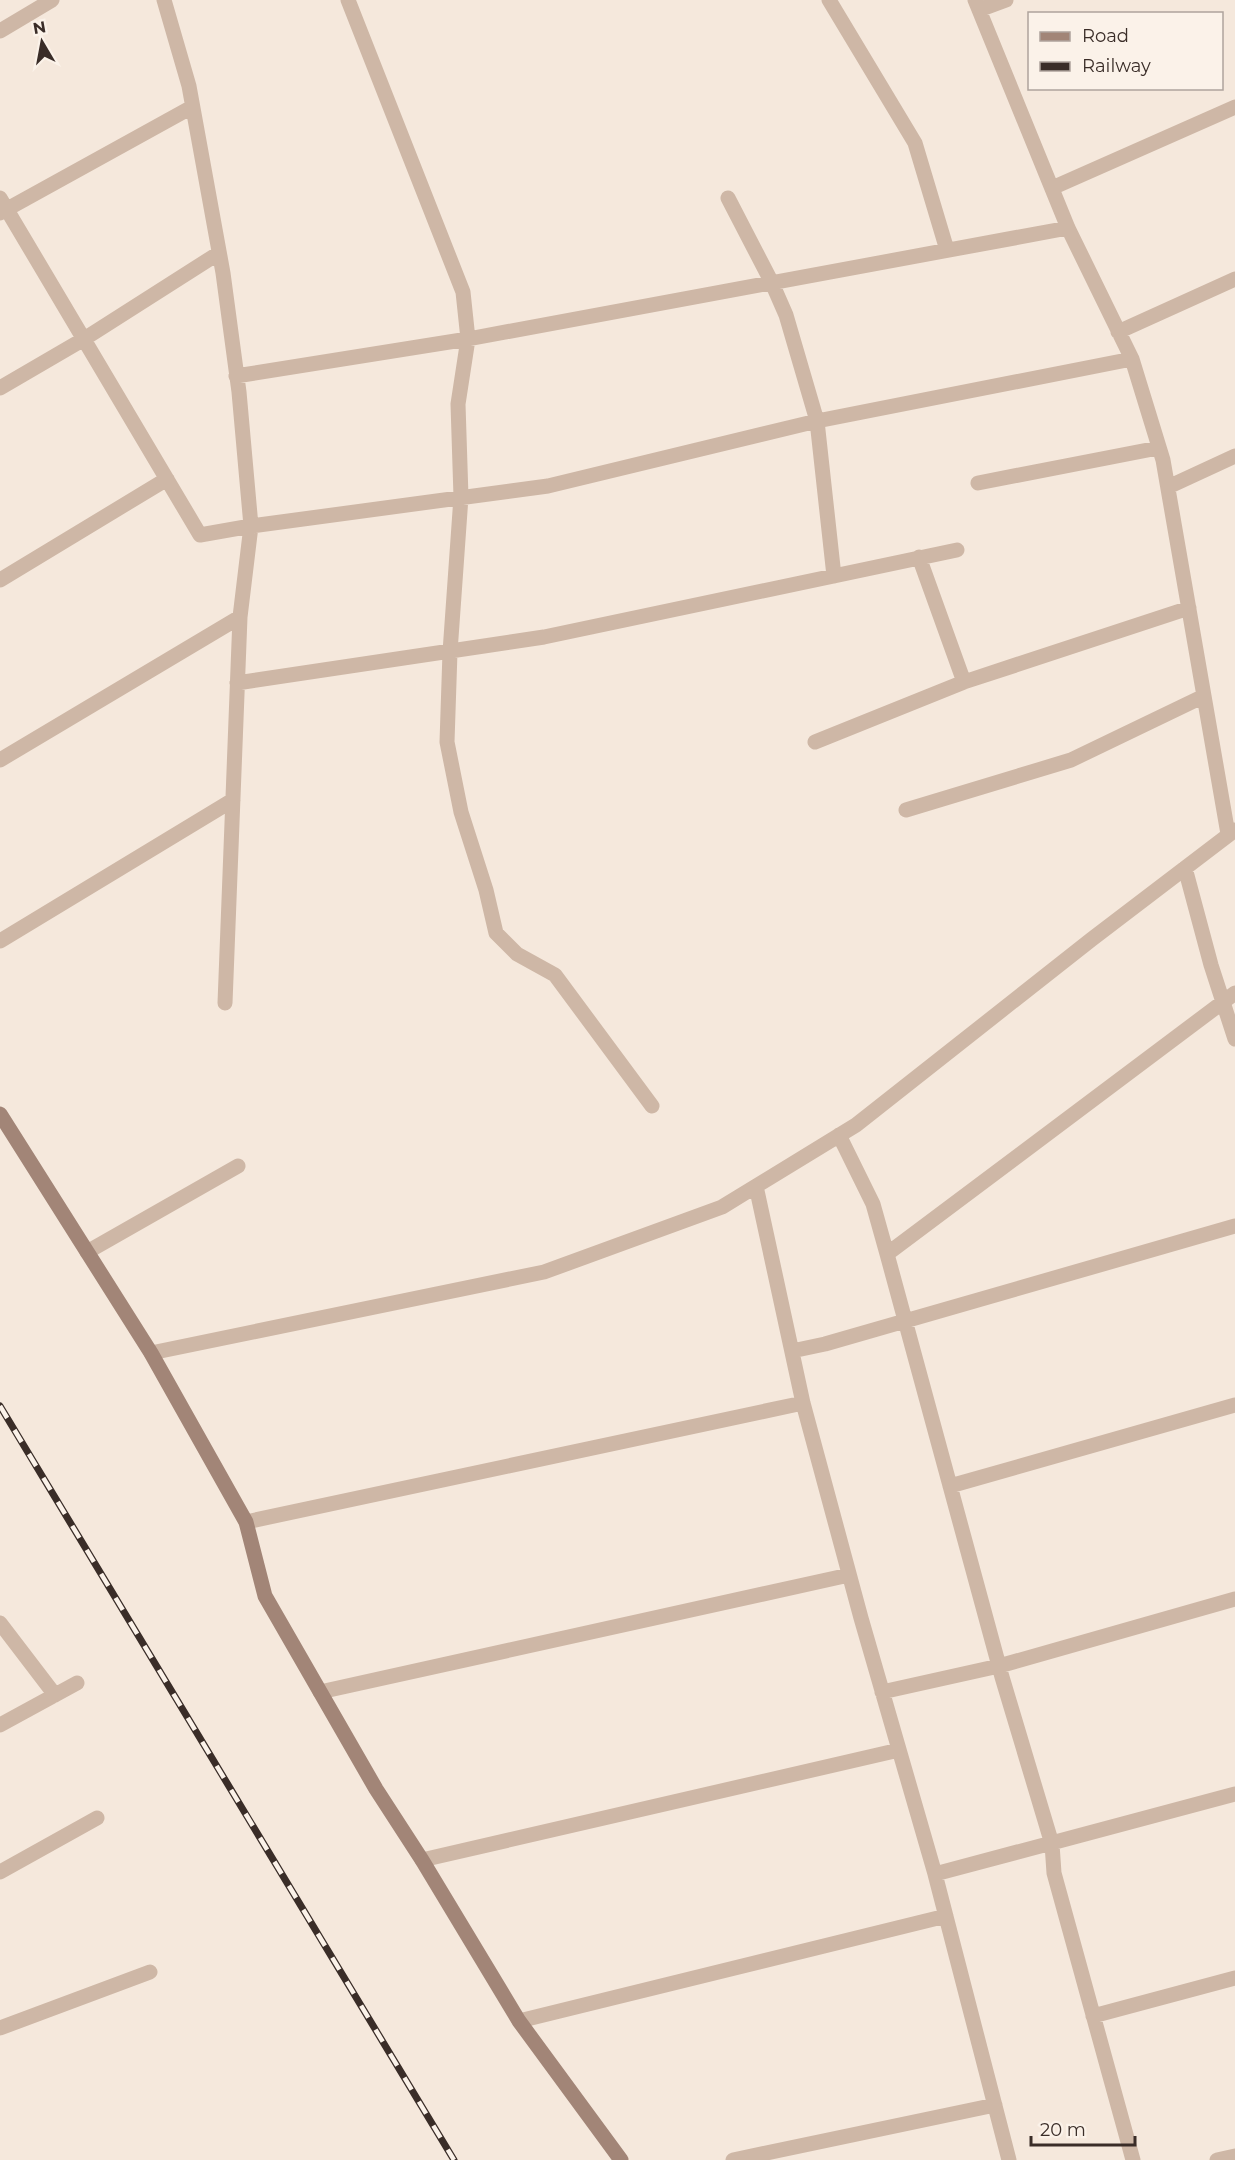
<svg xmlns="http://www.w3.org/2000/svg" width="1235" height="2160" viewBox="0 0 1235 2160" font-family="Montserrat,sans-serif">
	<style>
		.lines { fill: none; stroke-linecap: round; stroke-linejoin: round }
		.street { stroke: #ceb7a6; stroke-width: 15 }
		.secondary { stroke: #a28577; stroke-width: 15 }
		.rail-casing { stroke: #3a2d28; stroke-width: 7 }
		.rail { stroke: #fbf2e9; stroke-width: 4.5; stroke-dasharray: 14; stroke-linecap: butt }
	</style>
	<rect width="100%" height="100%" fill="#f5e8dc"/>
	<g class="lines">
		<!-- street -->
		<path class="street" d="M164,0L189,86L223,273L239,392L251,526L240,617L225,1003
			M348,0L463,292L468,339L458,404L461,497L450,652L447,742L461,812L486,890L496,933L517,954L555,975L652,1106
			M829,0L915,143L947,250
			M975,0L1068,228L1132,359L1163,460L1228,834
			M979,10L1006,0
			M0,31L52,0
			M1052,188L1235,107
			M0,198L200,535L251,526L548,486L817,421L1132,359
			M728,198L772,283L786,315L817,421L834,576
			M0,213L192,107
			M1118,332L1235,279
			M236,376L468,339L1068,228
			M0,388L84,339L219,253
			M978,483L1158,448
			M1168,487L1235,456
			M919,557L964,682
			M0,580L167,479
			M237,683L544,637L957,550
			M815,742L964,682L1189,608
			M0,760L240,617
			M906,810L1071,760L1204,696
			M1185,868L1211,965L1235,1039
			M0,941L233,800
			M839,1135L873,1204L887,1254L1002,1677L1052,1844L1054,1873L1133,2160
			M756,1186L803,1403L861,1618L935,1874L1009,2160
			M87,1252L238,1166
			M887,1254L1235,993
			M792,1351L825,1344L1235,1226
			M151,1353L544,1272L722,1207L856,1125L1092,939L1235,830
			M950,1486L1235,1405
			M246,1522L803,1403
			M0,1623L55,1695
			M320,1692L849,1575
			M882,1692L999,1666L1235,1599
			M0,1725L77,1683
			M422,1860L899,1750
			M0,1872L97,1818
			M935,1874L1235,1794
			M1093,2016L1235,1978
			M519,2021L946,1916
			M0,2028L150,1972
			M733,2160L995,2105
			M1217,2160L1235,2156"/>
		<!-- secondary -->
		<path class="secondary" d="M0,1114L151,1353L246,1522L265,1596L376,1789L422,1860L519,2021L621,2160"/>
		<!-- rail casing -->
		<g class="rail-casing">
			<path id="rail" d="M0,1406L454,2160"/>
		</g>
		<!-- rail -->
		<use href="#rail" class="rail"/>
	</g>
	<!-- legend -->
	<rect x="1028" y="12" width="195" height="78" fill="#fbf2e9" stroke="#aea39c" stroke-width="1.5"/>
	<rect x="1040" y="32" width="30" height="9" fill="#a28577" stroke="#aea39c" stroke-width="1.5"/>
	<text x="1082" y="42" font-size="18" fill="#3a2d28">Road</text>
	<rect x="1040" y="62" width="30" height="9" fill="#3a2d28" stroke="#aea39c" stroke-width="1.5"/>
	<text x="1082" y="72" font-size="18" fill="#3a2d28">Railway</text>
	<!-- north arrow -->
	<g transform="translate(42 42) rotate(350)" stroke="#fbf2e9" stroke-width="4.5" paint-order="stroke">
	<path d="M0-4.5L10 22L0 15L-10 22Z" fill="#3a2d28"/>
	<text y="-9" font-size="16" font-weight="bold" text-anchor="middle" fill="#3a2d28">N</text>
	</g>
	<!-- scale -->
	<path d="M1031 2136v9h104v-9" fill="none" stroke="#3a2d28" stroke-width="3"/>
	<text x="1040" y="2136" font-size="18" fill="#3a2d28" stroke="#fbf2e9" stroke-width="4.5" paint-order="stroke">20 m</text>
</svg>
